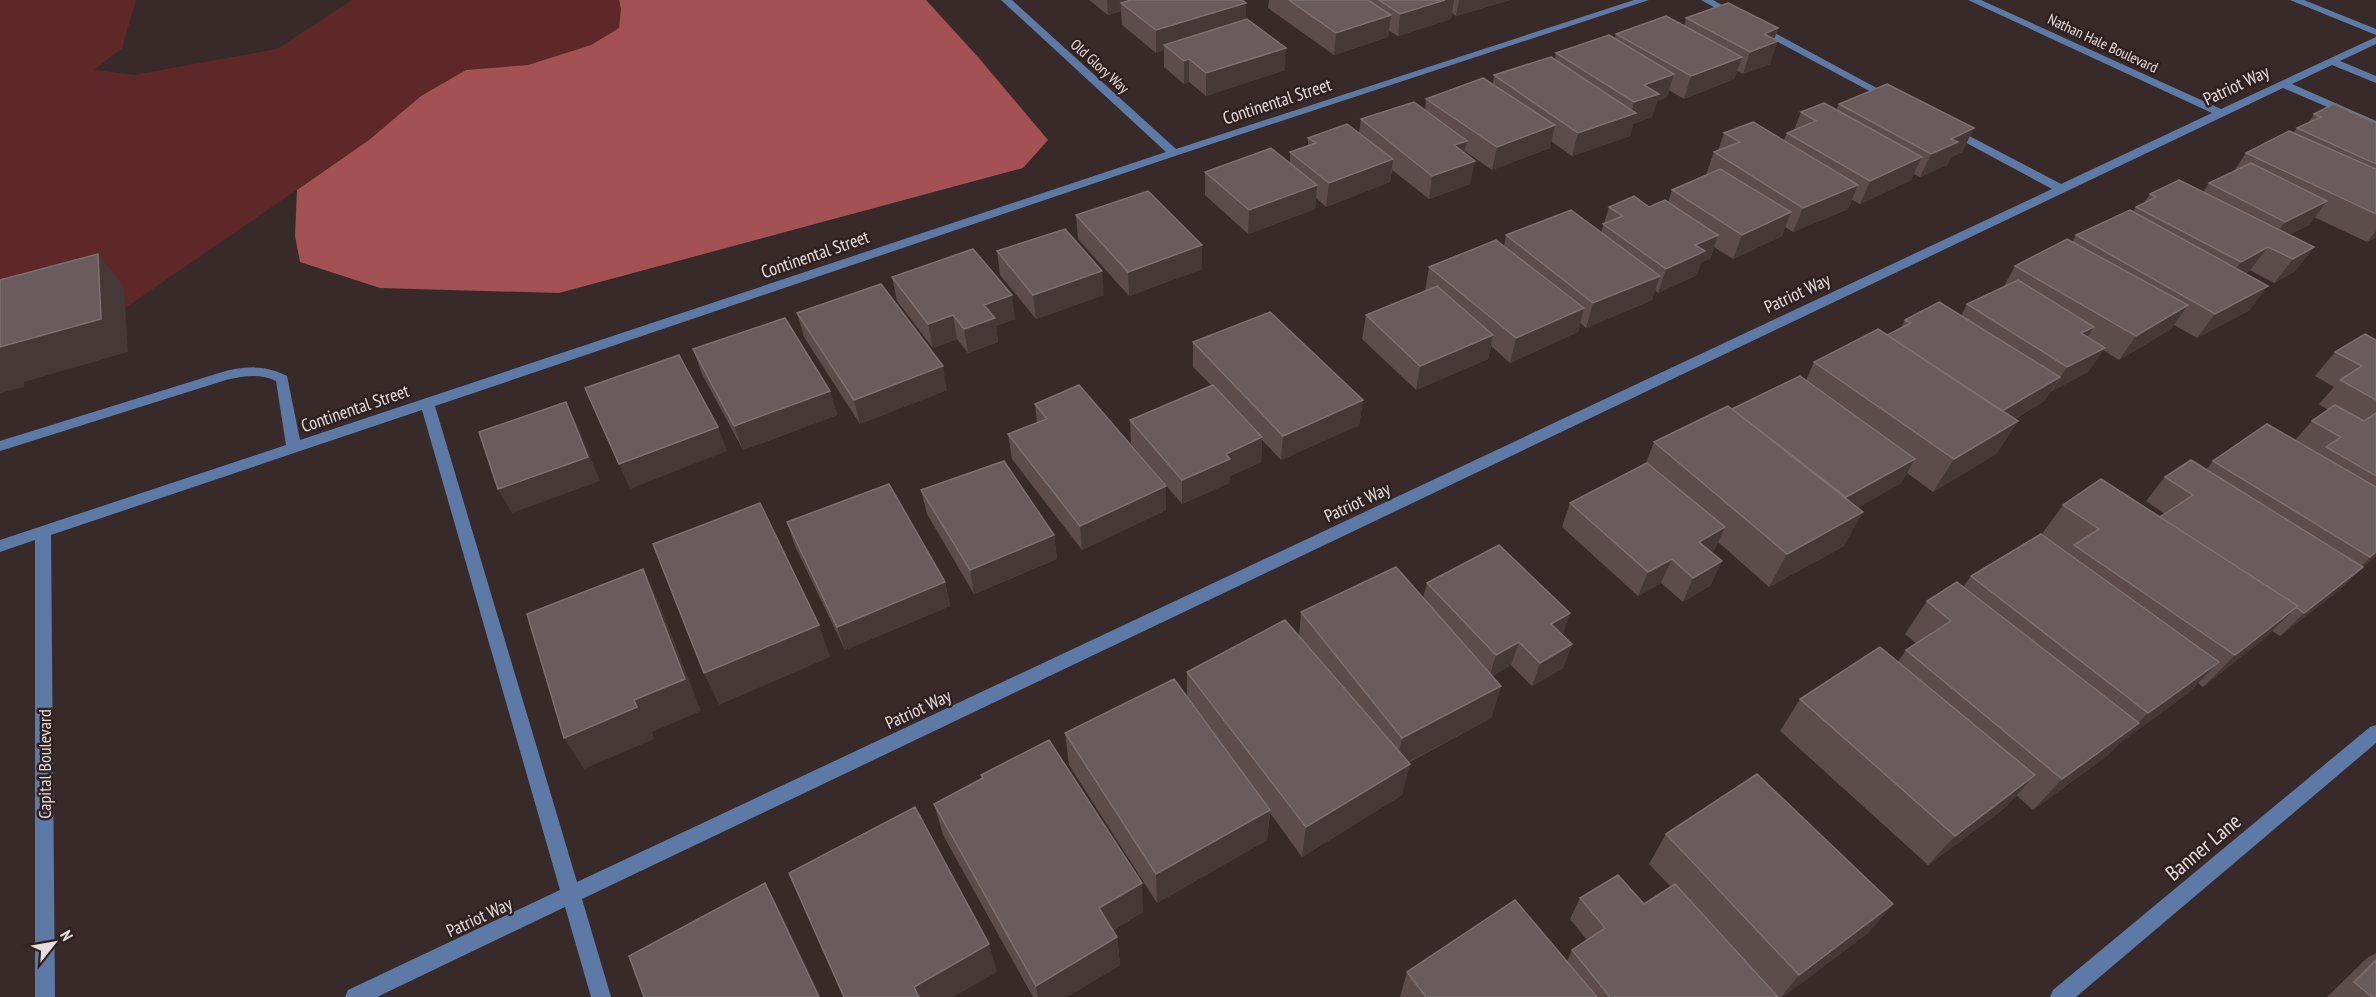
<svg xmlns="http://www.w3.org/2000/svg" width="2376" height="997" viewBox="0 0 2376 997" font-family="'PT Sans Narrow',sans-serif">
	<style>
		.green { fill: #5e2829 }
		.water { fill: #a35153 }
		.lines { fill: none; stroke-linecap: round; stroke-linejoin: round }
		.minor { fill: #5d7aa6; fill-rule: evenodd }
		.wall { fill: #5c4c4c }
		.shaded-wall { fill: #473838 }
		.building { fill: #6a5c5c; stroke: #7e7070; stroke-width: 1.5 }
		.labels { text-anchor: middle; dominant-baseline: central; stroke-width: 5; stroke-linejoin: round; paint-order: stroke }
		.far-street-label { font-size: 15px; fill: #e7dddd; stroke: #2f2120 }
		.street-label { font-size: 18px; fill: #e7dddd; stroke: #2f2120 }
		.near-street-label { font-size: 21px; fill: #e7dddd; stroke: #2f2120 }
	</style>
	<rect width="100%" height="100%" fill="#392a2a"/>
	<!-- green -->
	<path class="green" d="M0,0H136L122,48L94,70L134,75L277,49L352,0H619L621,9L619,28L591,45L528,65L466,70L421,96L369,140L112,317L0,369Z"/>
	<!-- water -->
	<path class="water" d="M619,0H926L978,57L1048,140L1023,168L559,293L380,288L300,262L295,236L297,190L369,140L421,96L466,70L528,65L591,45L619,28L621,9Z"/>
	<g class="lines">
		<!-- minor -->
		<path class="minor" d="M1001,0H1012L1176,149L1634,0H1649L1178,155L435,406L577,882L2052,189L1946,132V128H1954L2061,184L2212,113L1968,0H1981L2221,109L2376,37V44L2340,61L2376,76V83L2332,65L2292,84L2376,121V128L2283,88L582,899L611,997H591L565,907L377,997H345L348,990L560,890L422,410L51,535L55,997H35V540L0,552V540L286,445L276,381C260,373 243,376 226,380L0,451V441L219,373C243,366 264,364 287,376L300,440L1166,152Z
			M1701,0H1713L1741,16L1733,18Z
			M2290,0H2304L2376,29V35Z
			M1754,25H1760L1897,99L1896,101H1888L1754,29Z
			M2376,725V743L2076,997H2050L2053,990L2370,727Z"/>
	</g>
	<!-- wall -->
	<path class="wall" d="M1089,0H1242L1246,3L1245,20L1285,70L1206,96L1189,82L1184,84L1164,67V50L1156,53L1122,25L1121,11L1108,15Z
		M1269,0H1510L1456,16L1452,13L1451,19L1398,36L1389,31L1388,37L1334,55L1268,8Z
		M1686,18L1778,28L1774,39L1770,64L1743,74L1737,71L1734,79L1684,99L1669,90L1667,97L1657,101L1652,117L1633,124L1630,136L1572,156L1551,141L1550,148L1492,170L1465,151L1470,184L1429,199L1392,170L1390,182L1326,207L1316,198L1315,209L1248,234L1205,195V172L1290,163V152L1308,146V138L1359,133L1361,119L1425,110L1426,99L1493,84L1494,75L1555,60L1556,53L1614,39L1616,34L1684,26Z
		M1839,104L1974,128L1962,152L1951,157L1947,165L1920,177L1914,174L1911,180L1860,204L1852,200L1848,209L1793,232L1785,227L1782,236L1733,259L1714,247L1710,259L1701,262L1697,275L1658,293L1655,290L1652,300L1586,328L1580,323L1578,332L1510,363L1491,346L1488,359L1416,390L1362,339L1366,315L1425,291L1429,267L1504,246L1506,235L1601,233L1609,207H1649L1668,202L1672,190L1706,175L1714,152L1718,151L1724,133L1784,140L1787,133L1794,130L1801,112L1836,110Z
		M2314,114L2376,123V237L2367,242L2314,217L2309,225L2288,235L2314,247L2295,271L2274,283L2250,270L2246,273L2250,310L2197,338L2174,325L2171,329L2119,360L2103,350L2088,372L2051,391L2044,401L2015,419L2018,421L1996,454L1933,492L1907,473L1901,483L1857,508L1844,546L1769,587L1718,542L1714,551L1712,552L1711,585L1683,602L1661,583L1638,596L1562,527L1570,503L1646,463L1654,442L1732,409L1806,380L1814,362L1887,335L1901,328L1905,320L1961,316L1967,304L2003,288L2015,266L2072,242L2076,235L2133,212L2136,207L2144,203L2150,194L2203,192L2209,183L2234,171L2246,153L2294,132L2297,128L2308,123Z
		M1076,215L1202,269L1129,296L1078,239Z
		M997,251L1104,295L1036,319L1000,275Z
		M892,277L1015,319L996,326L998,342L968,353L957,339L933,348L897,301Z
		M797,313L947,390L860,424L804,337Z
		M2376,340V556L2363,567L2338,591L2280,636L2272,631L2265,638L2203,687L2198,683L2187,694L2121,742L2108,755L2033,810L2016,795L2007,806L1928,865L1780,731L1800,699L1898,662L1906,650L1916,643L1905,634L1927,601L1963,587L1971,576L2042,534L2063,505L2160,517L2165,514L2146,501L2165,477L2206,470L2213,461L2295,440L2312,421L2328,410L2319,404L2334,387L2315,376L2335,352Z
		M1193,342L1363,400L1359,425L1281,460L1262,440L1261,462L1230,476L1229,483L1182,504L1131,444L1130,420L1212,386L1193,367Z
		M693,349L830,391L837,415L743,450L702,374Z
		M1035,404L1166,510L1082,550L1012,459L1008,434L1037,423Z
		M921,490L1054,535L1057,559L974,594L927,514Z
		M787,522L945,582L950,606L845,650L795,546Z
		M1427,583L1563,635L1572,644L1563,668L1532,686L1511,665L1492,676L1501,686L1491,718L1408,763L1402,795L1302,857L1270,813L1267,840L1157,903L1069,765L1065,733L1187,698V672L1299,636L1301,612L1423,598Z
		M981,775L1143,912L1113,930L1117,937L1120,965L1067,997H1033L943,835L934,804L982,779Z
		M1666,834L1893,904L1868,933L1783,997H1400L1407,972L1567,961L1572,950L1587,940L1570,919L1580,898L1644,904L1671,887L1649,864Z
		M2376,953V997H2327L2367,958Z"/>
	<!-- shaded-wall -->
	<path class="shaded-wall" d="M1107,0H1160L1121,3V11L1108,15Z
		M1445,0H1454L1451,19L1398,36L1400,14Z
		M1459,0H1510L1456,16Z
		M1246,3L1245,25L1164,45V50L1156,53V30Z
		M1391,15L1388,37L1334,55L1336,33Z
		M1778,28L1773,43L1778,41L1770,64L1743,74L1750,52L1764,34Z
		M1286,48L1285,70L1206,96V73Z
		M1742,57L1734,79L1684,99L1691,76Z
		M1189,59V82L1184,84V61Z
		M1674,74L1667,97L1657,101L1652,117L1633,124L1630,136L1572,156L1578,133L1631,114L1634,102L1644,85Z
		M1555,125L1550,148L1492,170L1497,147Z
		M1974,128L1962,152L1951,157L1947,165L1920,177L1931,154L1951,139Z
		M1467,141L1462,164L1454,145Z
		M1922,157L1911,180L1860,204L1870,181Z
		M1393,159L1390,182L1326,207L1329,183Z
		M1475,161L1470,184L1429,199L1432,176Z
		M1317,185L1315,209L1248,234L1249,210Z
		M1858,185L1848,209L1793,232L1803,208Z
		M2327,201L2309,225L2267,245L2285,222Z
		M1791,212L1782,236L1733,259L1742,235Z
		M2376,231V237L2367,242Z
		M1718,235L1710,259L1701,262L1697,275L1658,293L1666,269L1695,245Z
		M1202,245V269L1129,296L1128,272Z
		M2268,247L2250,270L2223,286L2241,262Z
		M2314,247L2295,271L2274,283L2293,259Z
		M98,254L124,287L128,352L24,382V387L0,393V347Z
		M1102,271L1104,295L1036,319L1033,295Z
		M1660,276L1652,300L1586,328L1593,303Z
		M2268,286L2250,310L2197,338L2215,314Z
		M1012,295L1015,319L996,326L998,342L968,353L964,329L984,305Z
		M2188,305L2171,329L2119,360L2136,336Z
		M1584,308L1578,332L1510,363L1516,338Z
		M953,315L957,339L933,348L928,324Z
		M2094,327L2078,351L2081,333Z
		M1493,335L1488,359L1416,390L1420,366Z
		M2105,348L2088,372L2051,392L2067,367Z
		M943,366L947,390L860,424L854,400Z
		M2060,377L2044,401L1985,436L2000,412Z
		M830,391L837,415L743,450L734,426Z
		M1363,400L1359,425L1281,460L1283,436Z
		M566,402L578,427L600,481L512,513L498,489Z
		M2018,421L1996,454L1933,492L1954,459Z
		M718,427L727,451L630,489L619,464Z
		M1262,437L1261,462L1230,476L1229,483L1182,504V480L1226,454Z
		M1915,459L1901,483L1833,522L1846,497Z
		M1166,486V510L1082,550L1080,526Z
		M1863,512L1844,546L1769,587L1787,554Z
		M1725,527L1714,551L1689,566L1699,542Z
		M1054,535L1057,559L974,594L970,570Z
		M2376,552V556L2357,572L2363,567L2338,591L2280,636L2304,613L2347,579Z
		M1672,559L1661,583L1638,596L1648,572Z
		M1722,561L1711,585L1683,602L1693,578Z
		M643,569L659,603L701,711L652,732L654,739L584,769L564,738L634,700Z
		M945,582L950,606L845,650L837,627Z
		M2298,606L2265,638L2203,687L2235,655Z
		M1570,613L1562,637L1551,624Z
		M819,625L830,657L719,705L704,673Z
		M1519,642L1511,665L1489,678L1496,655Z
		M1572,644L1563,668L1532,686L1540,663Z
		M2219,662L2187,694L2121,742L2108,755L2033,810L2062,779L2135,726L2148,713Z
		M1501,686L1491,718L1395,769L1402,738Z
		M1410,764L1402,795L1302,857L1306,827Z
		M2035,775L2007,806L1928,865L1955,836Z
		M1270,810L1267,840L1157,903L1156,874Z
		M765,883L780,911L821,997H819Z
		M1142,883L1143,912L1102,936L1099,908Z
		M1893,904L1868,933L1783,997H1781L1799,975Z
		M1117,937L1120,965L1067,997H1038L1036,986Z
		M989,944L997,972L953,997H918L914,987Z"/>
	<!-- building -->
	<path class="building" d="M1131,0H1242L1246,3L1156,30L1121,3Z
		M1289,0H1368L1391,15L1336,33Z
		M1379,0H1445L1400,14Z
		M1728,3L1778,28L1764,34L1778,41L1750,52L1686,18Z
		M1666,16L1742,57L1691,76L1616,34Z
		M1247,19L1286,48L1206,73L1189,59L1184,61L1164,45Z
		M1609,35L1674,74L1644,85L1659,94L1634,102L1556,53Z
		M1551,57L1636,113L1578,133L1494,75Z
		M1483,78L1555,125L1497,147L1426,99Z
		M1887,84L1974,128L1951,139L1958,142L1931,154L1839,104Z
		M1414,102L1467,141L1454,145L1475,161L1432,176L1361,119Z
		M1824,103L1922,157L1870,181L1787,133L1816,121L1801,112Z
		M2334,104L2376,123V164L2297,128L2321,117L2314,114Z
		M1753,122L1858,185L1803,208L1714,152L1740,142L1724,133Z
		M1347,124L1393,159L1329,183L1290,152L1316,143L1308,138Z
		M2289,131L2376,169V214L2246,153Z
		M1271,148L1317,185L1249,210L1205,172Z
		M2251,163L2327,201L2285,222L2209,183Z
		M1720,169L1791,212L1742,235L1672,190Z
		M2179,180L2314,247L2293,259L2268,247L2241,262L2136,207L2156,197L2150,194Z
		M1148,191L1202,245L1128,272L1076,215Z
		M1634,196L1649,207L1665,200L1718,235L1695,245L1705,251L1666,269L1603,224L1623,216L1609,207Z
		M1571,210L1660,276L1593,303L1506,235Z
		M2130,210L2268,286L2215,314L2076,235Z
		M1065,229L1102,271L1033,295L997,251Z
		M2067,239L2188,305L2136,336L2015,266Z
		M1496,240L1584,308L1516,338L1429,267Z
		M973,249L1012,295L984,305L995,318L964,329L953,315L928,324L892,277Z
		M98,254L101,319L0,347V280Z
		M2018,280L2094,327L2081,333L2105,348L2067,367L1967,304Z
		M881,284L943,366L854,400L797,313Z
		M1437,286L1493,335L1420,366L1366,315Z
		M1939,302L2060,377L2002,411L1887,335L1911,323L1905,320Z
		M1270,312L1363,400L1283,436L1193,342Z
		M785,318L830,391L734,426L693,349Z
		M1878,329L2018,421L1954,459L1814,362Z
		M2365,334L2376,340V400L2340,380L2362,366L2335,352Z
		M679,355L718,427L619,464L585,388Z
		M1800,376L1915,459L1846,497L1732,409Z
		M1079,385L1166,486L1080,526L1008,434L1047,419L1035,404Z
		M1213,385L1262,437L1226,454L1230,459L1182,480L1130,420Z
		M566,402L588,457L498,489L479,432Z
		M2335,405L2364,421L2376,413V476L2326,447L2341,437L2312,421Z
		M1728,406L1863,512L1787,554L1654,442Z
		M2267,424L2376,487V552L2370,557L2213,461Z
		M2191,460L2363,567L2304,613L2296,607L2298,606L2160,517L2193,495L2165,477Z
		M1004,461L1054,535L970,570L921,490Z
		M1647,463L1725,527L1699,542L1722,561L1693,578L1672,559L1648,572L1570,503Z
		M2101,479L2298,606L2235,655L2074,545L2099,529L2063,505Z
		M889,484L945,582L837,627L787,522Z
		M760,503L819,625L704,673L653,544Z
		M2041,534L2219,662L2148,713L1971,576Z
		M1499,545L1570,613L1551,624L1572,644L1540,663L1519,642L1496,655L1427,583Z
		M1396,567L1501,686L1402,738L1301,612Z
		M643,569L685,679L634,700L637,707L564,738L527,614Z
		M1957,582L2139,723L2062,779L1906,650L1951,621L1927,601Z
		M1285,620L1410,764L1306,827L1187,672Z
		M1880,647L2035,775L1955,836L1800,699Z
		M1174,679L1270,810L1156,874L1065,733Z
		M1049,740L1142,883L1099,908L1117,937L1036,986L934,804L983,778L981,775Z
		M1757,774L1893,904L1799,975L1666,834Z
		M915,807L989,944L914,987L919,997H844L789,873Z
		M1618,875L1644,904L1675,884L1778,997H1610L1572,950L1605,928L1580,898Z
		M765,883L819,997H644L629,956Z
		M1515,900L1597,997H1426L1407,972Z
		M2376,960V997H2372L2354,982Z"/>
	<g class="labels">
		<!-- far-street labels -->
		<g class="far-street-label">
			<text transform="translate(2103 43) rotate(25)">Nathan Hale Boulevard</text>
			<text transform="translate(1100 66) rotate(42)">Old Glory Way</text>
		</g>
		<!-- street labels -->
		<g class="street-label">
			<text transform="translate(2236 85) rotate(-25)">Patriot Way</text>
			<text transform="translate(1277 101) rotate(-18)">Continental Street</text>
			<text transform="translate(815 254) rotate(-19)">Continental Street</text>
			<text transform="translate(1797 293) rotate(-25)">Patriot Way</text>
			<text transform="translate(355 408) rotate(-19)">Continental Street</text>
			<text transform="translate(1357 502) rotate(-25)">Patriot Way</text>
			<text transform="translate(918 709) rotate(-25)">Patriot Way</text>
			<text transform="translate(44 764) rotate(-90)">Capital Boulevard</text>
			<text transform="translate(479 917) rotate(-25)">Patriot Way</text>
		</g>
		<!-- near-street labels -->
		<g class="near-street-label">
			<text transform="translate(2203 847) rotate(-40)">Banner Lane</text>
		</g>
	</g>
	<!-- north arrow -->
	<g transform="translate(54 943) rotate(59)" stroke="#2f2120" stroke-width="4.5" paint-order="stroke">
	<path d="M0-4.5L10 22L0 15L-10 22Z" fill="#e7dddd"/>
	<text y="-9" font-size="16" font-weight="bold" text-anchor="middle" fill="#e7dddd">N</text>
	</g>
</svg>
